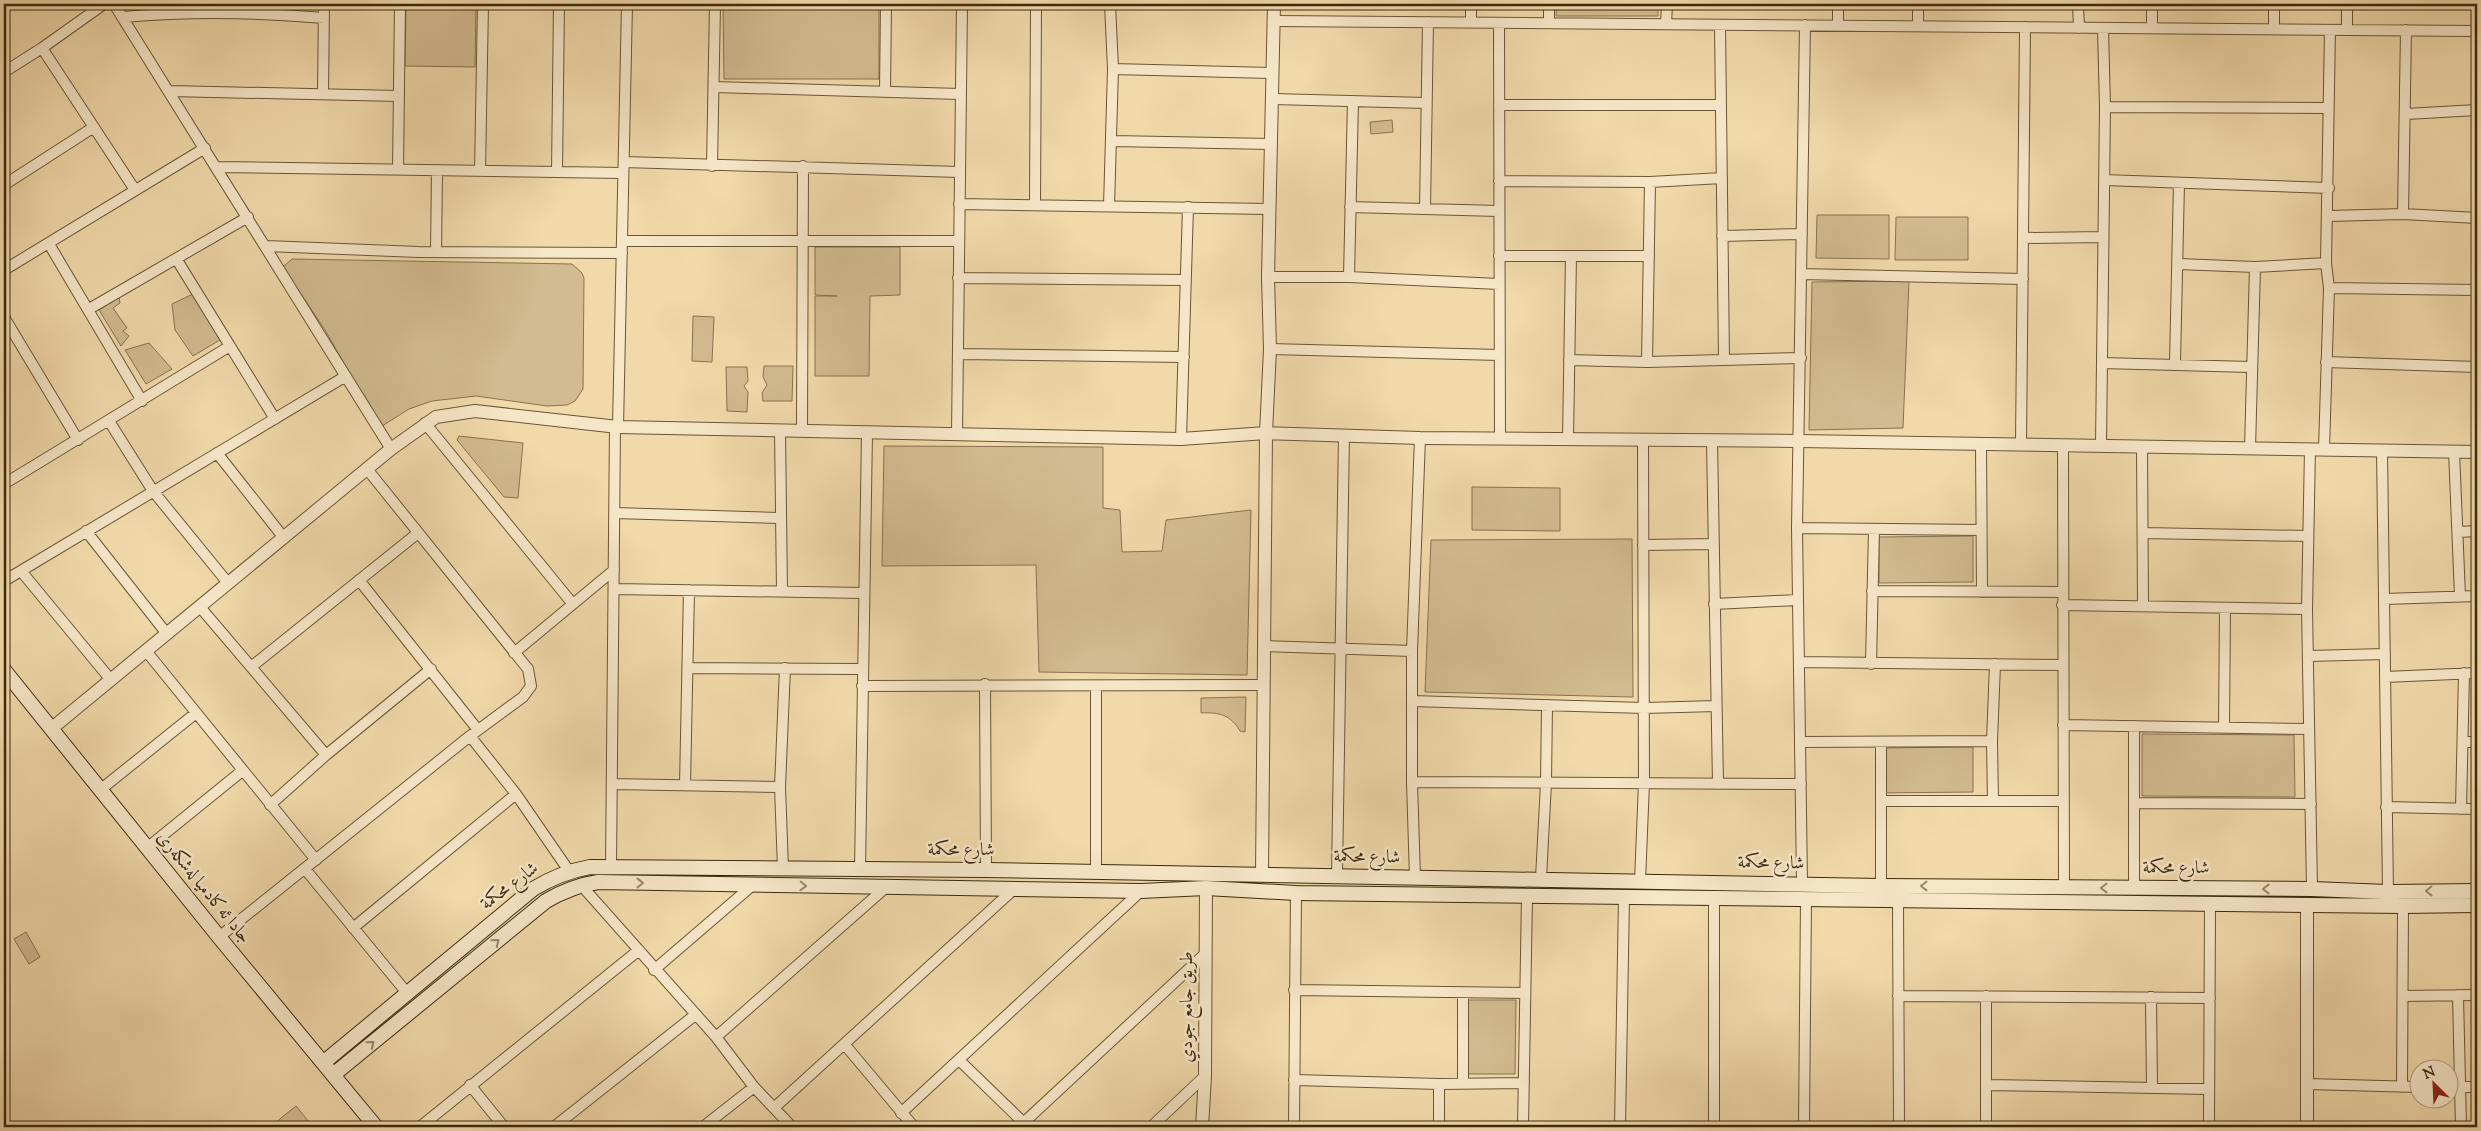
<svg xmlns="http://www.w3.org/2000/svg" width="2481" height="1131" viewBox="0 0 2481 1131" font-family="'Sorts Mill Goudy',Amiri,serif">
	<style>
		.green { fill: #d2bb90; stroke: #887250 }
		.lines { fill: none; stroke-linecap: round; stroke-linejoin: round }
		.minor-casing { stroke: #6a5636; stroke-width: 12 }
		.tertiary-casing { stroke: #6a5636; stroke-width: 14 }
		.secondary-casing { stroke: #3d2a0f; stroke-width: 16 }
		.minor { stroke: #f6e6c8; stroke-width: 10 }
		.tertiary { stroke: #f6e6c8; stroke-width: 12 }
		.secondary { stroke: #f6e6c8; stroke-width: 14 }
		.oneway { stroke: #9a886c }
		.labels { text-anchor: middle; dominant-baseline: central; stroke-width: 5; stroke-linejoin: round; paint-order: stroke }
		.street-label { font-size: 18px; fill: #3d2a0f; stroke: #f6e6c8 }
	</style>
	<rect width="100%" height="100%" fill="#f1d9aa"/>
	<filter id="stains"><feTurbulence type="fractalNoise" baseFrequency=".004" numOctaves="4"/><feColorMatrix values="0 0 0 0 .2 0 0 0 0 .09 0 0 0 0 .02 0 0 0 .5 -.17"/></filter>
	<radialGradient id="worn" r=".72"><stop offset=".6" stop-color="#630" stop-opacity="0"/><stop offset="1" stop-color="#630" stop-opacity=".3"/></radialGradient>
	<!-- green -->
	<path class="green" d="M406,4H476L475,67L405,66Z
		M723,4H879V79H724Z
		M1557,4H1658V16H1556Z
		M1392,120L1393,132L1371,134L1370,122Z
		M1817,215H1889V259L1816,258Z
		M1896,217H1968V260H1895Z
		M815,247H900V295L870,296L869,376H815V296H837L815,295Z
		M292,259L572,264L582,273L584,278L583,389L575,401L567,405L547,406L476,396L432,401L409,409L382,426L378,423L325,330L283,267Z
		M1909,281L1903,428L1809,430L1812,282Z
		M193,294L220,340L193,356L175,330L172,304Z
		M119,297L120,303L113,308L127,328L123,331L129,336L121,346L99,310Z
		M693,316L714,317L712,362L692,361Z
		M149,343L172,369L146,384L125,350Z
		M764,366H793L792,401H763L762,393L767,385L763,377Z
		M726,367H747L748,381L744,386L748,392L747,412L727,411Z
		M459,436L523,443L518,498L504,497L457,440Z
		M884,446L1103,447V508L1120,510L1122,552L1162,551L1166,520L1251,510L1247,675L1039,672L1036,565L882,566Z
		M1472,487L1560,488V531L1472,530Z
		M1973,536V582L1879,583V537Z
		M1632,539L1633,697L1425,692L1431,540Z
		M1246,697L1245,732L1240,731C1231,715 1219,712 1201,713V698Z
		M2142,734L2294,735L2295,797L2142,796Z
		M1973,747V792L1876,793V748Z
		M26,932L40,957L29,964L14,939Z
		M1467,1000H1516L1515,1074H1467Z
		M296,1106L313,1127H270Z"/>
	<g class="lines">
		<!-- minor casing -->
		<g class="minor-casing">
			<path id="minor" d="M104,4L42,48L135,190
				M114,4L391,449
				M1918,4V26
				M2078,4L2079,28
				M2274,4V29
				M123,17C191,11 257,12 324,18
				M1274,21L2477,31
				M1471,23V4
				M1499,23L1500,439
				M1549,23V4
				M1666,24L1667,4
				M1720,25L1724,360
				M1838,26V4
				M2152,28V4
				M2347,30V4
				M1113,69L1271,73
				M4,72L42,48
				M714,87L960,94
				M169,91L399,96
				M885,92L886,4
				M323,93L324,4
				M1272,99L1426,103
				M1499,105H1721
				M2105,107L2327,108
				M2406,114L2477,110
				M1112,141L1271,144
				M624,162L959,172
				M712,166L715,4
				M216,167L623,173
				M398,170L400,4
				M480,171L483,4
				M557,172L559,4
				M2104,180L2329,188
				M1499,181L1650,182L1722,178
				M4,185L94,127
				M959,204L1270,209
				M1035,205L1036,4
				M1109,206L1113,69L1110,4
				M1350,207L1499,211
				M1425,209L1428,22
				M2403,214L2406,30
				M2329,216L2403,214L2477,218
				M1722,236L1802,234
				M2023,238L2103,237
				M622,241H959
				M49,244L142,401
				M266,246L419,252L622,253
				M436,252L437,170
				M1499,256H1649
				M177,260L275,419
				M2178,264L2255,267L2326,263
				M4,270L205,148
				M1801,274L2023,279
				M1268,277H1349L1499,284
				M1349,277L1353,101
				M958,278L1186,280
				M2329,288L2477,290
				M89,309L248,217
				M4,317L78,440
				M1270,349L1499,355
				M958,354L1184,357
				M1569,360L1647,362L1801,358
				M1647,362L1650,182
				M2326,362L2477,367
				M2102,363L2251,367
				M2175,363L2179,183
				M109,421L153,491L228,583
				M425,423L572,603
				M618,427L627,4
				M780,430L782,592
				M802,431L803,166
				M957,434L962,4
				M1181,439L1188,207
				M1568,439L1571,256
				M1712,440L1718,784
				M1981,444L1982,592
				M2021,444L2025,27
				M2063,445L2064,887
				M2101,446L2105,107L2103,28
				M2142,446L2143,606
				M2250,448L2255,267
				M2310,449L2307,609L2312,889
				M2324,449L2329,288L2326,263L2330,30
				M2382,450L2388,892
				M2454,451L2460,596
				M217,453L284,538
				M4,484L230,346
				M615,513L779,518
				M1797,528L1981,530
				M86,531L167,634
				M2458,532L2477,531
				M2143,533L2307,536
				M1643,545L1713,544
				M21,571L111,680
				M359,580L478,730
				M4,581L346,376
				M614,589L864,593
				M1872,591L2062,592
				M2384,599L2477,596
				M1714,604L1797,600
				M2062,605L2307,609
				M200,607L326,755
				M1264,646L1412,651
				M146,651L316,860
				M514,653L614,570
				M2308,656L2385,654
				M1799,662L2063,665
				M1871,664L1874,529
				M251,667L418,533
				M688,668L863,669
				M2385,677L2477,673
				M985,684L986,870
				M862,686L1264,685
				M1412,701L1644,708L1716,706
				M2063,725L2309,729
				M2224,728L2225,608
				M470,736L516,794L569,871
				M1800,742L1992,741
				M1881,742V886
				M2464,742H2477
				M1412,782L1801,784
				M612,784L780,787
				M685,785L689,590
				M100,790L196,713
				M1882,801H2064
				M1993,801L1992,741L1995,664
				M2134,803L2311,804
				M270,805L326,755L431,669
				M2386,807L2477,809
				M2461,809L2464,673
				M147,848L242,771
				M611,867L615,426
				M305,869L407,993
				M783,869L780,787L785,668
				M860,870L867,432
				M1096,872V686
				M1337,875L1344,435
				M1415,878L1412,782V651L1420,438
				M1541,878L1546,783L1547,705
				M1640,881L1644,783L1643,440
				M1802,883L1797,528L1805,25
				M581,885L716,1037L754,1087L792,1127
				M2134,888V726
				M1714,898V1127
				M1898,900L1899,1127
				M353,928L516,794
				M219,937L470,736L523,697L531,686L528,669L367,469
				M654,970L754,884
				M1294,990L1525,993
				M2458,995L2461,1127
				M1898,996L2210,998
				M1986,996V1127
				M2403,996L2477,995
				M2151,997L2152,1088
				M716,1037L884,889
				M845,1045L914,1127
				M959,1060L1024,1123
				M1294,1080L1439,1084L1524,1083
				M1463,1084V993
				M2307,1084L2418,1087
				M470,1085L504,1127
				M1986,1085L2209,1089
				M2402,1087L2403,906
				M2448,1087H2477
				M775,1107L1013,890
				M901,1113L1141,891
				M420,1127L639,950
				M554,1127L695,1015
				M703,1127L754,1087
				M1019,1127L1205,954
				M1151,1127L1205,1076
				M1294,1127L1296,893
				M1439,1127V1084
				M1523,1127L1527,896
				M1620,1127L1624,897
				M1804,1127L1806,899
				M2209,1127L2210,904"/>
		</g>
		<!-- tertiary casing -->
		<g class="tertiary-casing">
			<path id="tertiary" d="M51,729L391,449L436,417L475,411L618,427L1181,439L1266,433L1420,438L1799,441L2477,452
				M1262,874L1266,433L1270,349L1268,277L1274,4
				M1202,1127L1205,1076L1206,888
				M2307,1127V904"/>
		</g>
		<!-- secondary casing -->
		<g class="secondary-casing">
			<path id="secondary" d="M4,670L219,937L376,1127
				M323,1063L533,889C551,878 568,871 590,867L986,870L1881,886L2312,889L2388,892L2477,891
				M333,1075L546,901C563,891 578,885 598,882L1141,891L1206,888L1296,893L2403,906L2477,905"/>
		</g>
		<!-- minor -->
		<use href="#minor" class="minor"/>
		<!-- tertiary -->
		<use href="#tertiary" class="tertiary"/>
		<!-- secondary -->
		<use href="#secondary" class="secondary"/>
	</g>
	<!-- one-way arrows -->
	<defs><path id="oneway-chevron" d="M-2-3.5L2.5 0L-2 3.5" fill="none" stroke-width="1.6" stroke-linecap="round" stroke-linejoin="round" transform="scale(1.25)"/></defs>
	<g class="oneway">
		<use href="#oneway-chevron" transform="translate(640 883)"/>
		<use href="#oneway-chevron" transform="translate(803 886) rotate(2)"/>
		<use href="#oneway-chevron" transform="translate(1924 886) rotate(-180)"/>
		<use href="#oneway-chevron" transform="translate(2104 888) rotate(-180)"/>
		<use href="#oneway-chevron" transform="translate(2266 889) rotate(-180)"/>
		<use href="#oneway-chevron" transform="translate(2429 891) rotate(179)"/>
		<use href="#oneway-chevron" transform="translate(496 942) rotate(-39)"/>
		<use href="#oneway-chevron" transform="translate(371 1044) rotate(-39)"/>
	</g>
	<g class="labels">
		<!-- street labels -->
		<g class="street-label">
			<text x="961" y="851">شارع محكمة</text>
			<text transform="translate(1367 858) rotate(1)">شارع محكمة</text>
			<text transform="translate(1771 864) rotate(1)">شارع محكمة</text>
			<text x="2176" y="869">شارع محكمة</text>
			<text transform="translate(510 887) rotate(-37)">شارع محكمة</text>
			<text transform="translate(203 888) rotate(51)">جادا ئه‌كادميا له‌شكه‌رى</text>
			<text transform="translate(1188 1007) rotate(-90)">طريق جامع جودي</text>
		</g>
	</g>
	<!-- margin -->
	<rect width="2481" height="1131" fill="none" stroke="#f1d9aa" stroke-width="20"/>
	<rect x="5" y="5" width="2471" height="1121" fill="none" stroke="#3d2a0f" stroke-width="2.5"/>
	<rect x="10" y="10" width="2461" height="1111" fill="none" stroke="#3d2a0f"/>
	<!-- north arrow -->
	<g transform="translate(2434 1084) rotate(336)"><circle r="24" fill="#f6e6c8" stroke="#ac9b7e"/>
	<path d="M0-4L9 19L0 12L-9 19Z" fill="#8f2418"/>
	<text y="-8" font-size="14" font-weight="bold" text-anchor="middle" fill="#3d2a0f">N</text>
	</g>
	<rect width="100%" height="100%" filter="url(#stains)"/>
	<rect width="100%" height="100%" fill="url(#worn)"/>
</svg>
